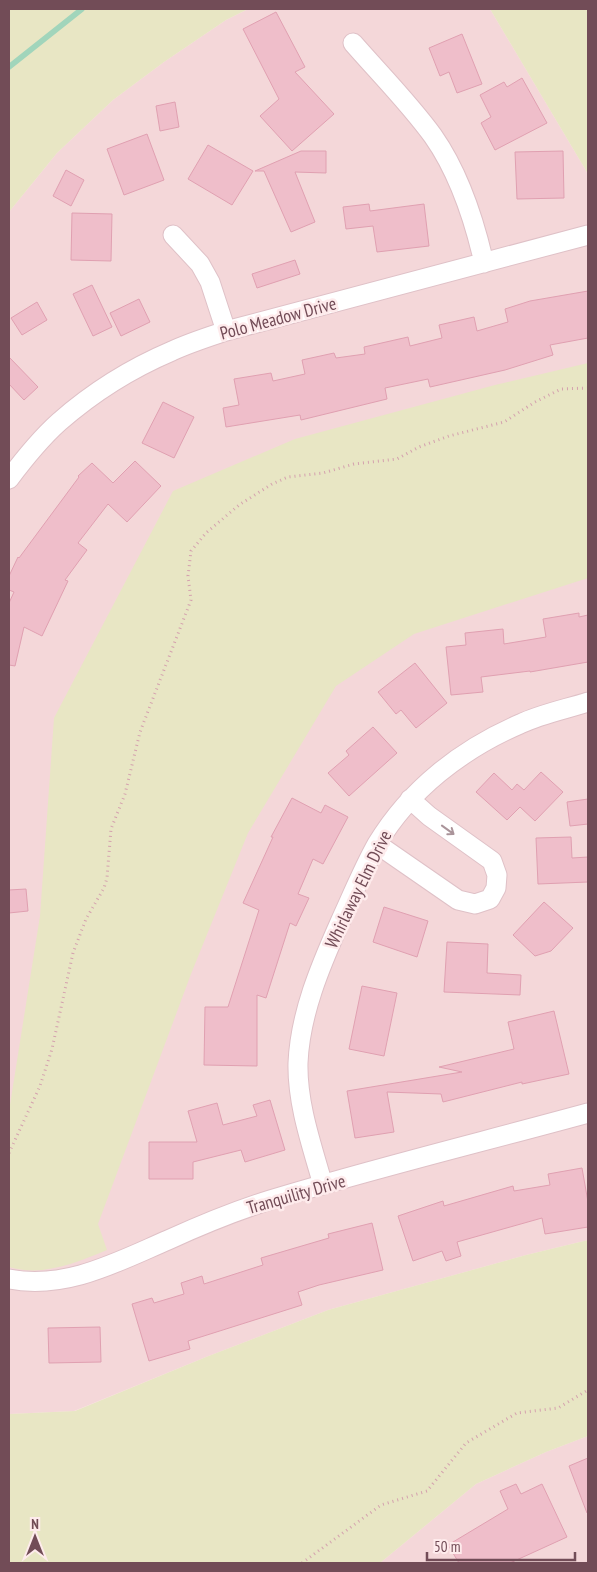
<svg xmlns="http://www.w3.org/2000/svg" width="597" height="1572" viewBox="0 0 597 1572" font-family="'PT Sans Narrow',sans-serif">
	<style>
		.residential { fill: #f4d7d9 }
		.green { fill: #e8e6c4 }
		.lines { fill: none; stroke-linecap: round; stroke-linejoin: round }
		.stream { stroke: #a1d5bb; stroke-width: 5.5 }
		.building { fill: #efbeca; stroke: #e0a0b1 }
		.street-casing { stroke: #dfc1c7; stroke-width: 21 }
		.path { stroke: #d4a1ae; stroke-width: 3; stroke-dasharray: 1 4; stroke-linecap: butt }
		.street { stroke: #fff; stroke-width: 19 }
		.oneway { stroke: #aa949a }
		.labels { text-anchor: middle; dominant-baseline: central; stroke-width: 5; stroke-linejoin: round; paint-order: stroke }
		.street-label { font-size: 18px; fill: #724c57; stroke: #feebec }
	</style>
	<rect width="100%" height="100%" fill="#fbe5e6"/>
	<!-- residential -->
	<path class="residential" d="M248,9H490L588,174V1240L526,1255L328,1310L206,1357L74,1411L9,1414V212L57,153L113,100L164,62L226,20Z
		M588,1436V1563H380L476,1484L546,1452Z"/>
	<!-- green -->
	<path class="green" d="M9,9H248L226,20L164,62L113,100L57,153L9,212Z
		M490,9H588V174Z
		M588,363V578L414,634L336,686L248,833L191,974L98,1224L107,1250C76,1263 42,1277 9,1267V1111L40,916L54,718L173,491L295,439L495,385Z
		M588,1240V1436L546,1452L476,1484L380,1563H9V1414L75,1411L206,1357L328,1310L526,1255Z"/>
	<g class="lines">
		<!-- stream -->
		<path class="stream" d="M9,67L82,9"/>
	</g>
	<!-- building -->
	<path class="building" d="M276,12L305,67L295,72L334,114L292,151L260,116L279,99L243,29Z
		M462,34L482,84L457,93L449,72L440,76L429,48Z
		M522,78L547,123L495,150L481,123L491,117L480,95L504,82L507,87Z
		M175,102L179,127L160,131L156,106Z
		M147,134L164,180L124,195L107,149Z
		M208,145L253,171L232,205L188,179Z
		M301,151H326V173L295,172L315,222L291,232L264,171H255Z
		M563,151L564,198L517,199L515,152Z
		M66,170L84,180L71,206L53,196Z
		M369,204L370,211L424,204L429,246L377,252L373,226L346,229L343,207Z
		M72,213L112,214L111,261L71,260Z
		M295,260L300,274L257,288L252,274Z
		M92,285L112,327L93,336L73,294Z
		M588,291V338L550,345L553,355L505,370L430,387L428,379L385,388L387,399L301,420L300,415L226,427L223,408L239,405L234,379L271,373L273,381L305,374L302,360L334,353L336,358L365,354L364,347L408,337L410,346L442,338L439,325L474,317L477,331L508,322L505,309L530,301Z
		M139,299L150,322L121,336L110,313Z
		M37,302L47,320L22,335L11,318Z
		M9,357L38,387L24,400L9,384Z
		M163,402L194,417L174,458L142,443Z
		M135,461L161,486L127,522L108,504L78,543L87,550L65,580L68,581L42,636L24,627L15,666L9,665V603L14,592L9,590V576L18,557L19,558L79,477L78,476L92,463L113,483Z
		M579,613V617L588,615V662L530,672V671L481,677L483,692L451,695L446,647L466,645L465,633L503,629L504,644L546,637L543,619Z
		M415,663L447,703L416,728L401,710L396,714L378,692Z
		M373,727L397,753L349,796L328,773L349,755L346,751Z
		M541,772L563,792L535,821L520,807L507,820L476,792L494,773L512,790L517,784L524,790Z
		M292,798L321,813L325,805L348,817L323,864L313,859L298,894L309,898L296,926L290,923L266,998L257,995V1066L204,1065L205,1007H228L259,910L243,903L273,837H271Z
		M588,799V824L570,826L567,802Z
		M571,837L572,858L588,857V882L538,884L536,838Z
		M26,889L28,911L9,913V890Z
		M544,902L573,928L551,951L535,956L513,935Z
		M384,907L428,921L417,957L373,942Z
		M447,942L488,944L487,973L521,975L520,995L444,992Z
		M362,986L397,993L384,1056L349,1049Z
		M554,1011L569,1074L522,1084V1082L443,1102L441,1094L387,1092L394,1132L355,1138L347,1091L462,1072L439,1067L514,1049L508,1022Z
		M270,1100L285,1150L245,1162L241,1150L193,1162V1179H149V1142H197L188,1111L217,1103L223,1125L257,1116L253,1105Z
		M582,1168L588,1202V1227L545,1234L542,1218L457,1242L461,1256L446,1261L442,1251L413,1261L398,1216L443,1201L444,1206L513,1186L514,1191L550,1185L548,1174Z
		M372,1223L383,1270L319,1285L298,1292L302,1305L188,1341L190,1349L149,1361L132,1304L152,1298L154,1303L184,1294L181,1283L202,1276L204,1284L263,1265L261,1258L329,1238L328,1234Z
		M100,1327L101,1362L49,1363L48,1328Z
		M588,1458V1512L587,1513L569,1466Z
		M516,1484L521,1494L542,1484L567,1537L510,1563H459L448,1545L508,1509L500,1491Z"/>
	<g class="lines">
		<!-- street casing -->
		<g class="street-casing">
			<path id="street" d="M353,43C380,74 409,103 433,136C459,173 474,219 484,263
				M173,235L200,264L210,282L226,331
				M9,479C24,459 40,439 59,422C92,393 132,368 172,351C189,343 208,337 226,331L588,235
				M377,844L458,900L475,904L490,899L496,888L497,875L492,861L429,816L410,799
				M323,1185C312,1146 297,1104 298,1063C300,1014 320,967 340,922C352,896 363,869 377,844C410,789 462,749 520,724C541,714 566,709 588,702
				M9,1279C66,1290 117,1262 168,1240C201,1225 235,1211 270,1200C375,1168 482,1142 588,1113"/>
		</g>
		<!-- path -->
		<path class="path" d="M9,1153L40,1086L52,1049L73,953L86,919L104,888L107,878L111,829L125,794L140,732L191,600L188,576L191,551L206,533L239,505L272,484L288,477L323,473L354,464L397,459L419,447L449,436L504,422L535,402L561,389L588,388
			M302,1563L381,1505L427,1491L466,1443L517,1413L558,1408L588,1390"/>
		<!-- street -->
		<use href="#street" class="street"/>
	</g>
	<!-- one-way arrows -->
	<defs><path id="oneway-shaft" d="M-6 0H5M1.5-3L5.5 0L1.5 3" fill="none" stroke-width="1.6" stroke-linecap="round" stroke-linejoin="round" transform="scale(1.25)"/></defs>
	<use class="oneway" href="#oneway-shaft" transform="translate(448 830) rotate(36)"/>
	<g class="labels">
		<!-- street labels -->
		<g class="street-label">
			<text transform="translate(278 318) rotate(-15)">Polo Meadow Drive</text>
			<text transform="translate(358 889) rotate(-64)">Whirlaway Elm Drive</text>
			<text transform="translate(296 1194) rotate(-16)">Tranquility Drive</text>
		</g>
	</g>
	<!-- border -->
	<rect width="597" height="1572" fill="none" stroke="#724c57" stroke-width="20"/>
	<!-- north arrow -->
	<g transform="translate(35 1537)" stroke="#feebec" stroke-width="4" paint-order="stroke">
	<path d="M0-4L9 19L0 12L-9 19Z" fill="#724c57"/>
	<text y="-8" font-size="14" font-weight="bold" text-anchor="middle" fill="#724c57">N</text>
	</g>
	<!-- scale -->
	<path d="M427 1552v8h148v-8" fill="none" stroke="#724c57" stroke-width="2.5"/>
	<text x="434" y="1552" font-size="15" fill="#724c57" stroke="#feebec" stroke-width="4" paint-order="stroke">50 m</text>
</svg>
